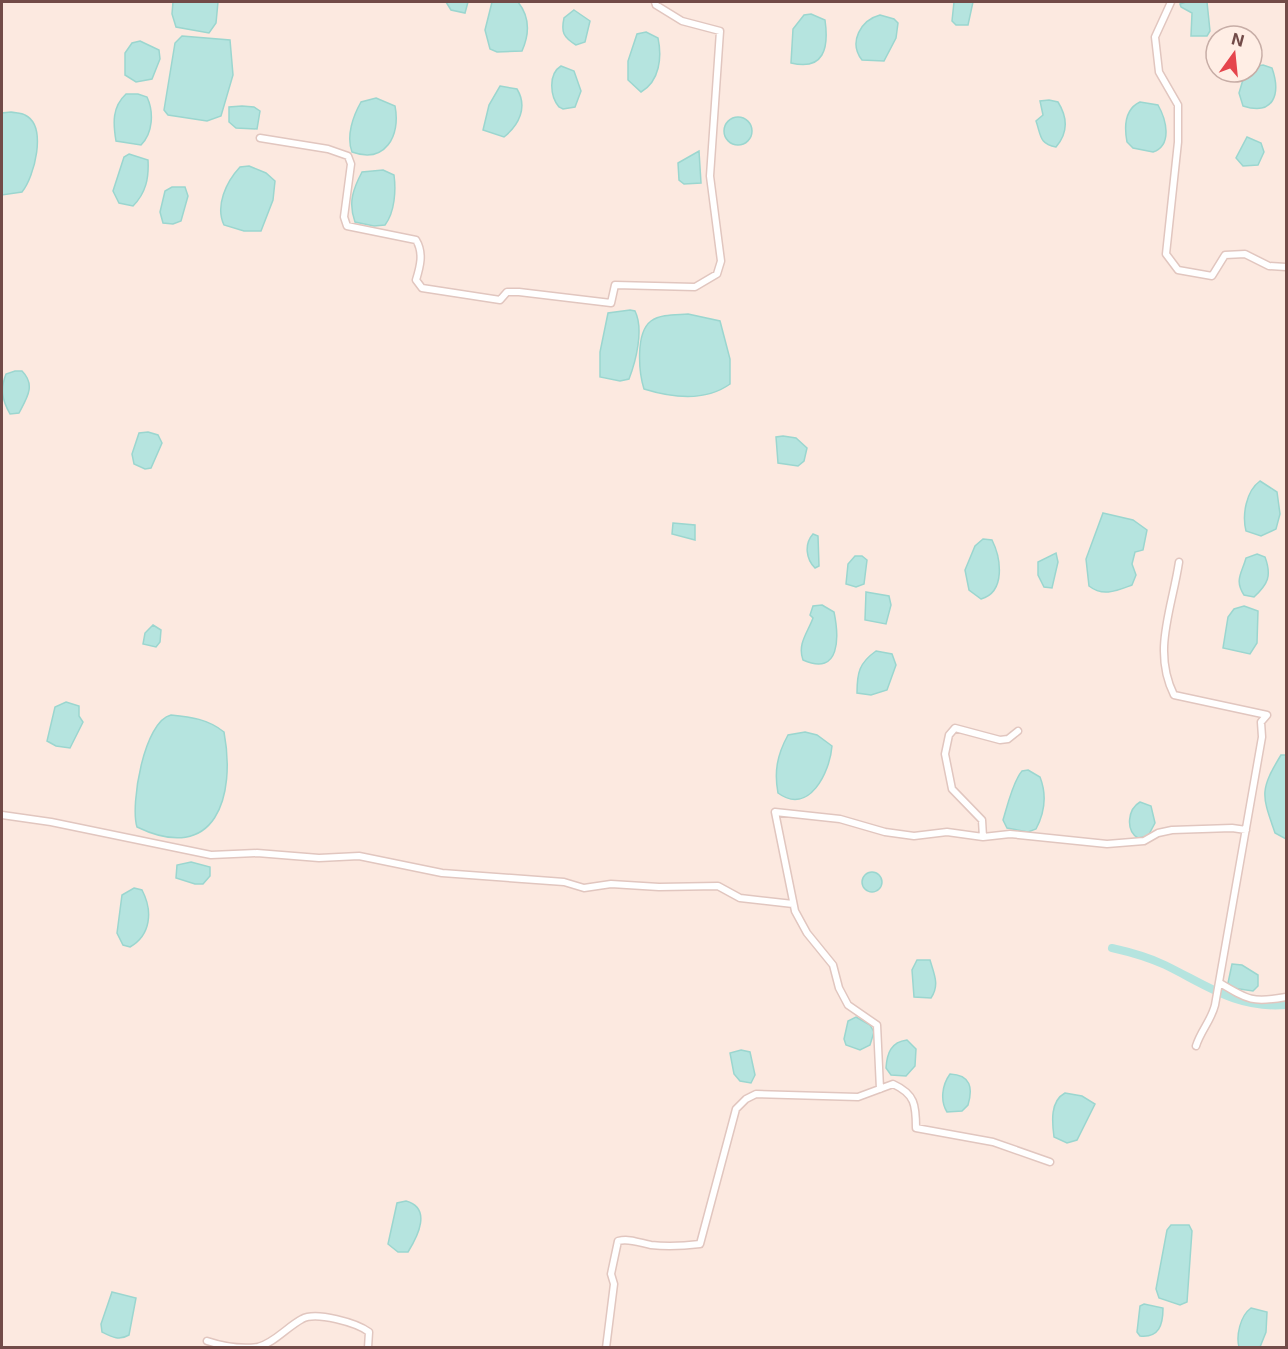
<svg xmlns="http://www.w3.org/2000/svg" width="1288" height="1349" viewBox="0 0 1288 1349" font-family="Inter,sans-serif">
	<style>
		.water { fill: #b5e4df; stroke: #9bd6cf; stroke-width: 1.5 }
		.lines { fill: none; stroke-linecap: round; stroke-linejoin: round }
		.canal { stroke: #b5e4df; stroke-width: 8 }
		.street-casing { stroke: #e1c6bf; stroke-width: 9 }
		.street { stroke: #fff; stroke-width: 6 }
	</style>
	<rect width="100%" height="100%" fill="#fce9e0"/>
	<!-- water -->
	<path class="water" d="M173,2H218L216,23L209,33L176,27L172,14Z
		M446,2H468L465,13L451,10Z
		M492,2H518C530,17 530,33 522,51L497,52L490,49L485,30Z
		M954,2H973L968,25H956L952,21Z
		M1186,2H1207L1210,31L1207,36H1191L1192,13L1181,7L1180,4Z
		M574,10L590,21L585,42L576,45C563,37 561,32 564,18Z
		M811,14L825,20C829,48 824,71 791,63L793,29L804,15Z
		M880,15L894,19L898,23L896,38L884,61L862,60C848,42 861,20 880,15Z
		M646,32L658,38C662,57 660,81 641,92L628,80V61L637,34Z
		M182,36L230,40L233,75L221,116L207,121L168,115L164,110L175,43Z
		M140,41L159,50L160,59L152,79L136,82L125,75V53L132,43Z
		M1263,65L1272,68C1281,94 1274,116 1243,106L1239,93L1245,73L1252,72V67Z
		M561,66L574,71L581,91L575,107L563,109L559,107C550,96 548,74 561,66Z
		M500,86L517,89C528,107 519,125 504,137L483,130L489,105Z
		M126,94H138L147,97C154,112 153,133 141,145L116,141C113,123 112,107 126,94Z
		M376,98L395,106C401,136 385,164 352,152C346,136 353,116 361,102Z
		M1049,100L1058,102C1068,118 1068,133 1056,147C1039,144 1041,135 1036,121L1043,115L1040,101Z
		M1140,102L1158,105C1166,119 1173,145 1153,152L1133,148L1127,142C1124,126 1125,109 1140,102Z
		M242,106L254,107L260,111L257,129L236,128L229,122V107Z
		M11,112C15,113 22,113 25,115C48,126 34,178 22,192L2,195V113Z
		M724 131a14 14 0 1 1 28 0a14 14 0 1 1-28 0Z
		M1247,137L1261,143L1264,152L1258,165L1243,166L1236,158Z
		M699,151L701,183L684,184L679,180L678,163Z
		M129,154L148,160C149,178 146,193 133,206L119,203L113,191L124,157Z
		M249,166L266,173L275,181L273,200L261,231H244L224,225C215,206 226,182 240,167Z
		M383,170L394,175C396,190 395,212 385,225L374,226L355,222C348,203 353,189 362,172Z
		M172,187H185L188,196L181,221L173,224L163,223L160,212L165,191Z
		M630,310L635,311C644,329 636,361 629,379L620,381L600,377V352L608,313Z
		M688,314L720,321L730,359V384C705,402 673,398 644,389C639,373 635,333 651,321C661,314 676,315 688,314Z
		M15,371H22C36,385 27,398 19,413L10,414C2,400 0,389 6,374Z
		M148,432L158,435L162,443L151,468L145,469L134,464L132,454L139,433Z
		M783,436L796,438L807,448L804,461L798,466L778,463L776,437Z
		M1260,481L1277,492L1280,514L1276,529L1261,536L1246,531C1242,515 1246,491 1260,481Z
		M1103,513L1133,520L1147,530L1143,550L1135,552L1132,564L1136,575L1132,585C1116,591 1103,597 1089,586L1086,559Z
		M673,523L695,525V540L672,534Z
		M813,534L818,536L819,566L815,568C806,559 804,544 813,534Z
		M983,539L992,540C1001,558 1006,592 981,599L969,590L965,570L975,546Z
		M1056,553L1058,562L1052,588L1044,587L1038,575V562Z
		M1257,554L1265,557C1272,576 1268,584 1254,597L1244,595C1234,580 1242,573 1246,558Z
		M855,556H862L867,560L864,584L856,587L846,584L848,564Z
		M866,592L889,596L891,605L886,624L865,620Z
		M822,605L834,612C839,636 841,677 803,660C797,644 808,632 813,618L810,615L813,606Z
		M1244,606L1258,611L1257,643L1250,654L1223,648L1228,617L1234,609Z
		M153,625L161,630L160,642L156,647L143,644L145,633Z
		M876,651L892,654L896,665L887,690L871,695L857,693C857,673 859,663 876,651Z
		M66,702L79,706V716L83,722L70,748L56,746L47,741L55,707Z
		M171,715C191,717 208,719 224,732C236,796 216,865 137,827C130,805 144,721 171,715Z
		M805,732L817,735L832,746C830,772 809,816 778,793C774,772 777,755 788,735Z
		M1281,755H1286V839L1275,833C1262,795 1259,791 1281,755Z
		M1028,770L1040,777C1047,795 1045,812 1036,829L1028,832L1007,828L1003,820C1007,807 1013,781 1022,771Z
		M1140,802L1151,806L1155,823L1148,836L1138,838C1125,830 1128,809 1140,802Z
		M191,862L210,867V876L203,884H195L176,878L177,865Z
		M862 882a10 10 0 1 1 20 0a10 10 0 1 1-20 0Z
		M134,888L142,890C153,911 151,935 130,947L123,945L117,933L122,895Z
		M917,960H930C934,974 940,985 931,998L914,997L912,970Z
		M1232,964L1242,965L1258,975V986L1253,991L1233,988L1228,983Z
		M856,1017L870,1025L874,1032L870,1045L860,1050L846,1045L844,1039L848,1021Z
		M907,1040L916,1049L915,1066L906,1076L891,1075L886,1068C887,1053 891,1042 907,1040Z
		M741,1050L750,1052L755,1075L751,1083L740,1081L734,1074L730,1053Z
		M950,1074C971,1075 973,1088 968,1105L962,1111L947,1112C940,1101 942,1085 950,1074Z
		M1065,1093L1082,1096L1095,1104L1077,1140L1067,1143L1054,1137C1052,1122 1050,1101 1065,1093Z
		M406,1201C432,1208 418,1236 408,1252H398L388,1244L397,1203Z
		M1171,1225H1189L1192,1231L1187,1302L1180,1305L1159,1298L1156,1289L1167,1230Z
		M112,1292L136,1298L129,1335C119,1341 112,1337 102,1332L101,1324Z
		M1144,1304L1163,1308C1163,1325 1159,1338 1140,1336L1137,1332L1140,1306Z
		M1251,1308L1267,1312L1266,1332L1260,1347H1239C1236,1336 1240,1316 1251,1308Z"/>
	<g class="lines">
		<!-- canal -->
		<path class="canal" d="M1112,948C1130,952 1148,957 1165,965C1208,986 1237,1009 1286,1005"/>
		<!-- street casing -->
		<g class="street-casing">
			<path id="street" d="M1171,2L1155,37L1159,72L1178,105V142L1166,254L1178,270L1212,276L1225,255L1245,254L1269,266L1286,267
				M260,138L328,149L348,156L351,164L344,217L347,226L416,240C424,253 420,267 416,280L422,288L500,300L507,292H519L611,303L615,285L695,287L717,274L721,261L710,176L720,31L682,21L656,5L655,2
				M1179,562C1172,609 1152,651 1174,695L1267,715L1261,722L1262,737L1215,1005C1211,1021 1201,1030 1196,1046
				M1018,731L1008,739L1000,740L955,728L949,735L945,754L952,789L982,820L983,837L1010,834L1107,844L1144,841L1158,833L1172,830L1232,828L1246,830
				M2,815L51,822L211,855L257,853L319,858L359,856L442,873L564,882L584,888L611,884L659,887L718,886L740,898L793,904
				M1220,983C1248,1000 1253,1003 1286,997
				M880,1089L877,1025L848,1005L839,988L833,965L807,933L795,911L775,812L840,819L885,832L914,836L947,832L983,837
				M207,1341C222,1346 242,1349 258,1347C274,1343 287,1327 302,1319C316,1311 357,1323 369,1332L368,1348
				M606,1348L614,1284L611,1274L618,1241C630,1238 640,1243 651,1245C668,1247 684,1246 700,1244L736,1109L746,1099L756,1094L858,1097L893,1084C915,1094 916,1105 916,1128L993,1142L1050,1162"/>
		</g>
		<!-- street -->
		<use href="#street" class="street"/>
	</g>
	<!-- border -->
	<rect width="1288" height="1349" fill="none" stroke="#724b48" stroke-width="6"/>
	<!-- north arrow -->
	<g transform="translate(1234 54) rotate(15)"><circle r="28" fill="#ffeee5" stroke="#c7ada6" stroke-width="1.5"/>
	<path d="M0-4.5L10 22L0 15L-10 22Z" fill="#e5454c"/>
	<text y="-9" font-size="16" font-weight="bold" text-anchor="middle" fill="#724b48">N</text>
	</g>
</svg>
